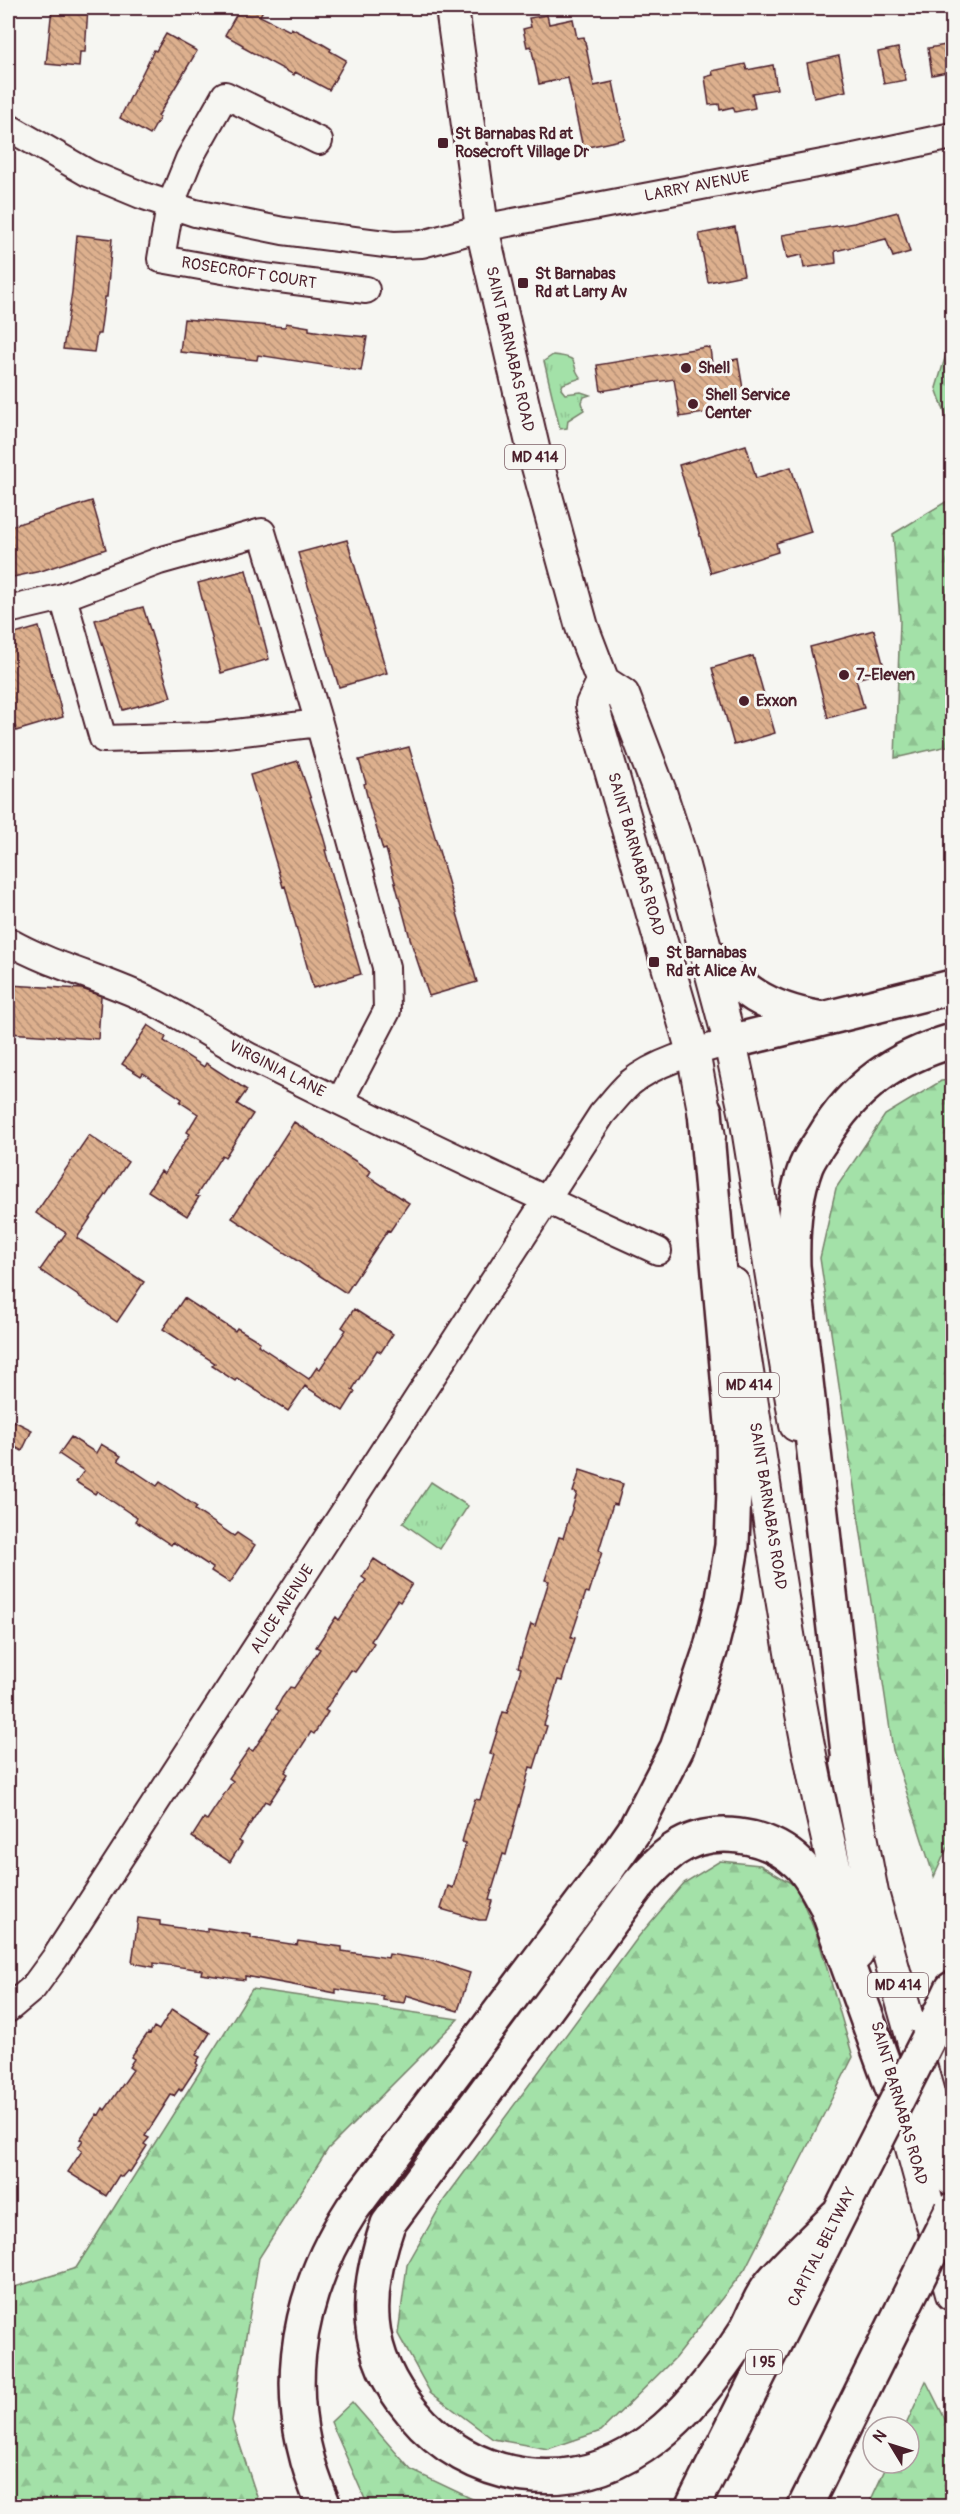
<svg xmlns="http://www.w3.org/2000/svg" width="960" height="2514" viewBox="0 0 960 2514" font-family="Pangolin,sans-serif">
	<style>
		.grass { fill: url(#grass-tufts); stroke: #76806a; stroke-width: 1.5 }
		.forest { fill: url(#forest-firs); stroke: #76806a; stroke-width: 1.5 }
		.building { fill: url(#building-back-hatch); stroke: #4a1f2b; stroke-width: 1.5 }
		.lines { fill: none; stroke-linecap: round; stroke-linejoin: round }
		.minor-casing { stroke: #4a1f2b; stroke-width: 30 }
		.major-casing { stroke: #4a1f2b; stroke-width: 36 }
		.highway-casing { stroke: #4a1f2b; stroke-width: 38 }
		.minor { stroke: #f6f6f2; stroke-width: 26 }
		.major { stroke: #f6f6f2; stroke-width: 32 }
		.highway { stroke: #f6f6f2; stroke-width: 33 }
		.highway-bridge-casing { stroke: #4a1f2b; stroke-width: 38; stroke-linecap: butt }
		.highway-bridge { stroke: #f6f6f2; stroke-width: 33 }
		.poi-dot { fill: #4a1f2b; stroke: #f6f6f2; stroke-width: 2 }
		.labels { text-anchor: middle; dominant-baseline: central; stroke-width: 6; stroke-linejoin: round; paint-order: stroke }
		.shield { fill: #f6f6f2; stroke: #7e6067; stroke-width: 1.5 }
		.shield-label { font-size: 15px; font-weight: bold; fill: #4a1f2b }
		.poi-label { font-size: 16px; font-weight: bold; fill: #4a1f2b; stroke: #f6f6f2; text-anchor: start }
		.street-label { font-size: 16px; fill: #4a1f2b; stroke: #f6f6f2 }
	</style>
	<defs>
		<pattern id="grass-tufts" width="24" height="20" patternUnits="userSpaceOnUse" patternTransform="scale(1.5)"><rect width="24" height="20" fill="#a3e1a8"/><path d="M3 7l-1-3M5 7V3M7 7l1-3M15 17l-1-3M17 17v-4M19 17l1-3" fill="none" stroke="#8ec191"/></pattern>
		<pattern id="forest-firs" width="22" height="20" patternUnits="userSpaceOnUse" patternTransform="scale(1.5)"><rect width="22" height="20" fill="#a3e1a8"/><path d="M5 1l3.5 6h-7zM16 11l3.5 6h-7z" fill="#8ec191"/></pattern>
		<pattern id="building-back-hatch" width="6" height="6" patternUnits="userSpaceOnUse" patternTransform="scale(1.5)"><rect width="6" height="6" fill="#ddb08e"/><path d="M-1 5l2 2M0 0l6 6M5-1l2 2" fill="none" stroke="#b58f74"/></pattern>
	</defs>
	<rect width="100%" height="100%" fill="#f6f6f2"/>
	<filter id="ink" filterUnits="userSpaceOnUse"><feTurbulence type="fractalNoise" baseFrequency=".0167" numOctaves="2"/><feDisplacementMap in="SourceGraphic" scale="12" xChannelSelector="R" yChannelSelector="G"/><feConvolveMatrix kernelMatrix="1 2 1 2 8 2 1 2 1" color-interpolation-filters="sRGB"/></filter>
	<g filter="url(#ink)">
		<!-- grass -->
		<path class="grass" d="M553,355C584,358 568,363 581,378L563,384L561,389L565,394L581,392L590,395L584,397L582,402L584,410L568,420L567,428L560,429L544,361Z
			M431,1482L468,1506L440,1549L403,1523Z"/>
		<!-- forest -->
		<path class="forest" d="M952,335V433L936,388Z
			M952,498V745L895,758L900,621L893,534Z
			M952,1080V1837L934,1877L893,1750L820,1258L836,1188L885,1115L941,1081Z
			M720,1861L760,1865L796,1886L818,1938L853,2057L745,2269L675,2358L601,2431L548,2449L493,2439L430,2392L398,2334L407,2265L444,2200L639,1936L684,1883Z
			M252,1989L458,2019L328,2149L259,2258L232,2421L260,2506H8V2289L76,2268Z
			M926,2381L952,2433V2506H868L888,2463H909V2427H905Z
			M352,2402L411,2470L487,2506H368L331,2422Z"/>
		<!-- building -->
		<path class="building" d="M52,8H88L85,52H80L79,67L46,64Z
			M240,8H264L260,16L290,31L291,28L319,42L331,49L330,51L346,60L329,90L295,72L294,75L242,47L243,45L225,35Z
			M547,15L549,24L573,19L577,38L584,37L594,86L613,82L625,139L583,148L568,78L539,84L531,46L527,47L523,29L531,27L529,18Z
			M166,34L197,51L158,116L160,117L150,135L120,118L154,50L156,51Z
			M952,44V71L932,75L928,48Z
			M898,48L906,80L884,84L878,52Z
			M839,56L846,91L814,98L807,63Z
			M745,64L747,70L773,65L777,89L752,93L755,108L735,112L733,107L720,110L719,104L709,105L705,77L713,75L712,71Z
			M898,212L910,252L893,257L886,239L835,251L836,263L804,268L802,255L787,258L782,235L854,223Z
			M735,227L744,275L708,282L699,234Z
			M77,235L112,239L107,297H105L100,334H97L94,352L63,349L72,292Z
			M184,319L285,327L286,323L309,327V330L328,333L367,337L361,371L258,355L257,360L180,352Z
			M706,347L710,348L712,364L738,359L744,395L709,401L711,412L680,417L674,379L601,391L597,365Z
			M746,445L756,478L791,467L811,532L776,543L778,552L711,573L679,465Z
			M92,501L106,549L41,571L8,578V527Z
			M347,540L387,673L339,687L298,553Z
			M246,570L269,659L221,673L198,583Z
			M143,607L171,697L123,710L95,620Z
			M39,627L63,717L16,731L8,706V636Z
			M874,630L885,671L856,679L864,708L828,718L810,647Z
			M753,656L775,733L734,745L712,668Z
			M409,747L477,982L429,996L411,942L386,849L383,850L370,807L364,784L366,783L359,760Z
			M298,761L321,829L327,850H325L361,974L313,988L285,886L283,887L250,775Z
			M8,985L82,989L101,996L98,1039L8,1033Z
			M148,1025L166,1037L164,1041L204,1067L206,1063L247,1090L237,1104L253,1114L225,1157L222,1155L196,1196L199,1197L187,1216L148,1191L161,1171L164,1174L190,1134L187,1132L198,1114L180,1102L182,1099L143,1073L141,1076L122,1064Z
			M294,1122L371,1171L368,1176L409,1203L390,1231L388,1230L346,1293L232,1218Z
			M89,1135L128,1162L77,1238L144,1282L117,1322L40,1270L66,1233L36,1213Z
			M184,1298L235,1331L237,1328L252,1337L260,1342L258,1345L309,1379L317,1367L320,1369L346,1330L342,1327L354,1309L393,1334L381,1352L377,1350L352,1390L355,1392L343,1411L305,1386L288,1411L237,1378L235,1381L212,1366L215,1363L163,1329Z
			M8,1418L32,1430L22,1451L8,1443Z
			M71,1437L96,1453L101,1444L121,1456L118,1460L157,1486L160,1482L197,1507L195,1510L234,1536L237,1533L255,1545L230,1583L211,1571L213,1568L173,1542L171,1545L135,1521L137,1518L97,1491L95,1494L76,1482L84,1471L59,1454Z
			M580,1470L623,1484L617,1505L613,1504L599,1550L602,1552L589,1593L586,1592L571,1637L575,1638L562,1681L558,1680L544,1725L547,1726L534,1768L530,1767L506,1855L503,1854L489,1900L492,1901L486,1920H479L441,1909L448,1886L453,1888L466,1843L462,1842L468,1821L475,1799L480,1800L494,1755L490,1754L503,1712L507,1713L521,1668L518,1667L531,1624L535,1626L549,1581L545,1580L559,1537L563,1538L577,1493L573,1492Z
			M374,1559L412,1584L400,1602L397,1600L371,1641L374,1643L362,1662L355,1672L351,1670L325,1710L328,1712L314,1734L311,1732L285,1772L288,1774L269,1803L265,1801L239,1841L242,1843L230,1862L192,1837L204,1818L207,1820L233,1781L229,1778L249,1749L253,1751L279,1711L276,1709L282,1698L290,1687L294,1688L320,1649L316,1647L336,1617L339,1620L366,1580L362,1577Z
			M138,1918L160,1921V1925L207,1932V1928L251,1935V1938L297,1945L298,1941L342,1947V1951L388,1958L389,1954L433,1961L470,1973L458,2011L406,1995L404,2003L383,2000V1996L336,1989V1993L245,1976V1980L201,1974L202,1970L154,1963V1967L132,1963Z
			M172,2009L210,2033L196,2055L200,2057L196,2063L198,2065L181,2091L179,2089L174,2096L171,2095L145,2136L149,2138L144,2144L147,2146L130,2172L127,2171L122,2177L119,2175L106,2196L68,2172L82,2151L78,2148L83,2140L80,2139L97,2114L99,2115L103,2108L105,2110L133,2070L129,2067L134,2059L131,2057L148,2033L150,2034L154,2027L159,2030Z"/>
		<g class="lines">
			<!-- minor casing -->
			<g class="minor-casing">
				<path id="minor" d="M8,127L88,173L141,195L195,213L283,231L393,245L422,244L482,228L854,157L952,136
					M319,141L225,95L189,159L170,206L161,259L256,276L366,290
					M63,597L103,739L210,736L319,723
					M8,610L63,597L159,561L262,532L319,723L386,967L387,1011L340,1101
					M8,941C55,968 109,979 157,1004C190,1021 220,1041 252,1058C386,1125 521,1189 658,1251
					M8,2009L33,1988L55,1958L602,1114C611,1104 620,1092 630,1083C657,1061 697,1051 730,1042"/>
			</g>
			<!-- major casing -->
			<g class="major-casing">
				<path id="major" d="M452,8L482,228L534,452L582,627L603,682L623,695L660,792L679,851L730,1042L746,1116L796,1425
					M603,682L592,705L693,1052L709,1137
					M733,1284C770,1508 795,1735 857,1954
					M847,1762L872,1893L952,2179
					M899,2100L952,2294"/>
			</g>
			<!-- highway casing -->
			<g class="highway-casing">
				<path id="highway" d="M707,953C743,991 764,1008 817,1018
					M730,1042L952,987
					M852,1788L793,1266C792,1232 794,1198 806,1166C810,1156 817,1147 823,1138C854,1086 895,1058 952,1041
					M928,2039L952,1989
					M836,2217C814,2240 789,2261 769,2286C759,2298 754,2316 746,2330C695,2409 628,2489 524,2475C480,2469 440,2446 412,2412C362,2353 364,2293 388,2224L638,1885C649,1872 660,1860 674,1850C711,1825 766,1833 798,1863C810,1874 818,1891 826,1905L906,2126
					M324,2506C279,2404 292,2302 352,2209L608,1868L634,1831L677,1748L710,1651L723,1599L732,1546L734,1490L733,1435L705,1111
					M693,2506L861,2171
					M805,2506L903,2308"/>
			</g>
			<!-- minor -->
			<use href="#minor" class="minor"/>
			<!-- major -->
			<use href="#major" class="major"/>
			<!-- highway -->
			<use href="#highway" class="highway"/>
			<!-- highway-bridge casing -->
			<g class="highway-bridge-casing">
				<path id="highway-bridge" d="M861,2171L928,2039
					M903,2308L952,2210"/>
			</g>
			<!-- highway-bridge -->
			<use href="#highway-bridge" class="highway-bridge"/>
		</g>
	</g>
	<!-- markers -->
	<g class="poi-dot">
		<rect x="437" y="137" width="12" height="12" rx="3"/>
		<rect x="517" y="277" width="12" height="12" rx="3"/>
		<circle cx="686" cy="368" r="6"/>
		<circle cx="693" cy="404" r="6"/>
		<circle cx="844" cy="675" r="6"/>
		<circle cx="744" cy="701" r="6"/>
		<rect x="648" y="956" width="12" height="12" rx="3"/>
	</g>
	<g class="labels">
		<!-- shield labels -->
		<g class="shield">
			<rect x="505" y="445" width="60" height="24" rx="4.5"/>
			<rect x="719" y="1373" width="60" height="24" rx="4.5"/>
			<rect x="868" y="1973" width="60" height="24" rx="4.5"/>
			<rect x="746" y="2350" width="36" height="24" rx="4.5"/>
		</g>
		<g class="shield-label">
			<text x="535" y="457">MD 414</text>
			<text x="749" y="1385">MD 414</text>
			<text x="898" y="1985">MD 414</text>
			<text x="764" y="2362">I 95</text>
		</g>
		<!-- poi labels -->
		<g class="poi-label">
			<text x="455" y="134">St Barnabas Rd at<tspan x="455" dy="18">Rosecroft Village Dr</tspan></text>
			<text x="535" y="274">St Barnabas<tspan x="535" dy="18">Rd at Larry Av</tspan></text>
			<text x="698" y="368">Shell</text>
			<text x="705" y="395">Shell Service<tspan x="705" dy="18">Center</tspan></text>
			<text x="856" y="675">7-Eleven</text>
			<text x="756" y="701">Exxon</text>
			<text x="666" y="953">St Barnabas<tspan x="666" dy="18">Rd at Alice Av</tspan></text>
		</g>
		<!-- street labels -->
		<g class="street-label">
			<text transform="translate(697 186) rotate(-11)">LARRY AVENUE</text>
			<text transform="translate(249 273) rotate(9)">ROSECROFT COURT</text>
			<text transform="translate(510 349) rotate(77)">SAINT BARNABAS ROAD</text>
			<text transform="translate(636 854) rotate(74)">SAINT BARNABAS ROAD</text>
			<text transform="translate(277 1069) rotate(27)">VIRGINIA LANE</text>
			<text transform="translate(768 1506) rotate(81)">SAINT BARNABAS ROAD</text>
			<text transform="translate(282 1609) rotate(-57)">ALICE AVENUE</text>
			<text transform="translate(899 2103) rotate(74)">SAINT BARNABAS ROAD</text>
			<text transform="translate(822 2247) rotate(-63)">CAPITAL BELTWAY</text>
		</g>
	</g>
	<!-- margin -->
	<rect width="960" height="2514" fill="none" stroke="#f6f6f2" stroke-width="30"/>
	<rect x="15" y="15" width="930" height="2484" fill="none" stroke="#4a1f2b" stroke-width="2" filter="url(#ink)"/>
	<!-- north arrow -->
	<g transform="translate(891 2445) rotate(308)"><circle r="28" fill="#f6f6f2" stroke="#b1a0a2" stroke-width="1.5"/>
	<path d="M0-4.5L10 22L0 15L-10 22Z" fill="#4a1f2b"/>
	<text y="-9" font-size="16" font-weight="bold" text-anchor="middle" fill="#4a1f2b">N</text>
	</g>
</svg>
